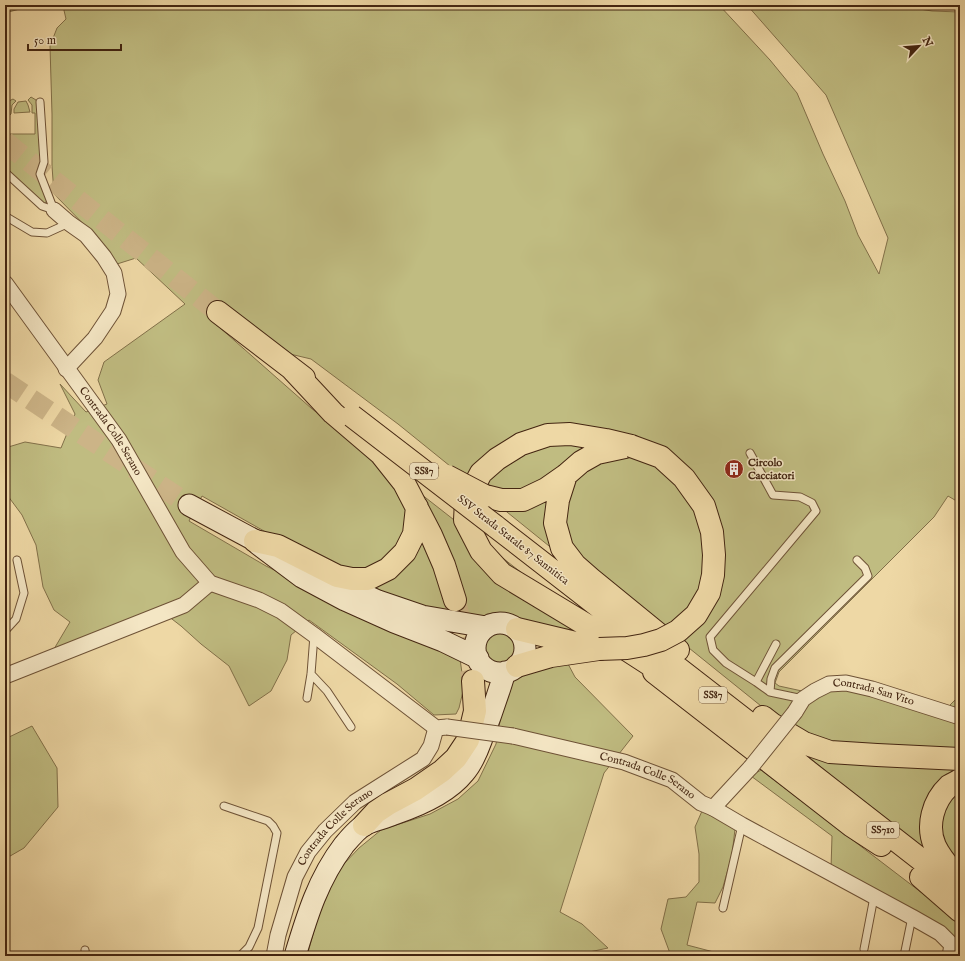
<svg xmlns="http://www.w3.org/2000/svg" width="965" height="961" viewBox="0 0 965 961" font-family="'IM FELL English',serif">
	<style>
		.green { fill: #c0bc81; stroke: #827049 }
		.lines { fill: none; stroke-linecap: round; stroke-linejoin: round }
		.secondary-tunnel { stroke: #ccb487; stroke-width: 21; stroke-dasharray: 21 10; stroke-linecap: butt }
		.primary-tunnel { stroke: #ccb487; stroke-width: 22; stroke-dasharray: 22 11; stroke-linecap: butt }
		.service-casing { stroke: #6e5236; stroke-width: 9 }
		.minor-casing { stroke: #6e5236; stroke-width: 17 }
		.secondary-casing { stroke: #432511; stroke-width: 23 }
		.primary-casing { stroke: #432511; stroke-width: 24 }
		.service { stroke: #f4e6c4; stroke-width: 7 }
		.minor { stroke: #f4e6c4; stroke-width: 15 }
		.secondary { stroke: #f4e6c4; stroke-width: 21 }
		.primary { stroke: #eed8a5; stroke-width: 22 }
		.minor-bridge-casing { stroke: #6e5236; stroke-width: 17; stroke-linecap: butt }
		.primary-bridge-casing { stroke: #432511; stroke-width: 24; stroke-linecap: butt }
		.minor-bridge { stroke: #f4e6c4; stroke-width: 15 }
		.primary-bridge { stroke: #eed8a5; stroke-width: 22 }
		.labels { text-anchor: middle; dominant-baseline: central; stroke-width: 3; stroke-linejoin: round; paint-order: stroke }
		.shield { fill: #f4e6c4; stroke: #785f47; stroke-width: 1 }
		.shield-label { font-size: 10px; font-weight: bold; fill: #432511 }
		.street-label { font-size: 11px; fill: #432511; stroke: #f4e6c4 }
		.poi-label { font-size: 11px; font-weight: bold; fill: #432511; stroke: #f4e6c4; text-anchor: start }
	</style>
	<rect width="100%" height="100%" fill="#eed8a5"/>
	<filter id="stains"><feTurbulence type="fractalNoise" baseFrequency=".005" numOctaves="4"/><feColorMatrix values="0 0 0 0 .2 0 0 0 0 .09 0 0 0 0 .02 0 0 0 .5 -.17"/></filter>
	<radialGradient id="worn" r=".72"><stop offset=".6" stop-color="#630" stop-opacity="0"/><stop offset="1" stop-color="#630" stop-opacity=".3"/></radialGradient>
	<!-- green -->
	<path class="green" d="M5,5H34L5,13Z
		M50,5H719L770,60L797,93L823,154L845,201L858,235L879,274L888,238L826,95L747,5H834L840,7L901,6L932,11L960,12V503L948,496L934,517L779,672L775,683L779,686L802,691L817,684L948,707L959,696L960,693V880L937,863L804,753L766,710L602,578L554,550L398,424L311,359L290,354L228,306L218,303L210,319L311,408L573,613L577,630L535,627L510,614L500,613L487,614L480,618L386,600L202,496L189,521L266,566L460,659L464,687L459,708L456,714L434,715L397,684L309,620L291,635L287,660L271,691L249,706L229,666L201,644L181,626L159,609L54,649L70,622L54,610L43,587L36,545L22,515L5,492V448L25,442L61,448L75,414L60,384L86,412L107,404L98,380L104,362L185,304L136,258L117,264L102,243L54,194L52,166V114L50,46L57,28L66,19L63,6Z
		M31,97L36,100L38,104L40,162L47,199L45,205L5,168V128L9,134H35V113H32V105L28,100Z
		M13,99L16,101L12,105L11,114L5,119V103Z
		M26,101L28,105L30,112L14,113V109L18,102Z
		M497,630C512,630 524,642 516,656C514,660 510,661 506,663C504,664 500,666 498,666C493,666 488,662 485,658C478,645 483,634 497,630Z
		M567,662L575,677L633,736L604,773L560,912L582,924L608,948L580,954L579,956H307L322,902L342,866L359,848L381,830L430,814L458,799L478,781L496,744L505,692L514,678L528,671Z
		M32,726L57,768L58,807L24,848L5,859V739Z
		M761,770L960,922V941L831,869L832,836L751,776Z
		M702,811L717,815L735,829L732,855L723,887L715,903L697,902L687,945L729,956H671L661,929L668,899L686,897L699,882V854L695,827Z"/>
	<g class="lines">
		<!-- secondary-tunnel -->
		<path class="secondary-tunnel" d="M5,142L218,312
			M5,382L189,505"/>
		<!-- primary-tunnel -->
		<path class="primary-tunnel" d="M456,605L473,681"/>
		<!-- service casing -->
		<g class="service-casing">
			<path id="service" d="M40,102L44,162L40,174L54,210
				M5,172L42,206L54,210
				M5,216L32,232L47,233L69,223
				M750,453L773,495L800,497L812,503L816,511L710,637L713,650L726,663L756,682L770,692L803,699
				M5,631L16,619L24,593L17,560
				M311,674L327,691L351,727
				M756,682L776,644
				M770,692L771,679L775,668L868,576L865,568L857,560
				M307,698L311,674L314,635
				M224,806L268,821L273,826L277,833L258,928L249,947L240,956
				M723,908L742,825
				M864,949L874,897
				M85,950L86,956
				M904,956L912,917"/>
		</g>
		<!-- minor casing -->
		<g class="minor-casing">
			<g id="minor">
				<path d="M54,210L69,223L86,235L104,257L114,273L118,294L113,311L95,338L66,369"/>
				<path id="s1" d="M5,283L119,440L183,552L210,583L259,600L281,611L314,635L436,728L447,727"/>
				<path d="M5,676L184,605L210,583"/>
				<path id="s2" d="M795,712L803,699L815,691L829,684L846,683L872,689L960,717"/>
				<path id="s3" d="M513,736L624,762L672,780L701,803L713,808L751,767"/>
				<path d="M713,808L742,825L912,917L940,933L952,945L950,956"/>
				<path id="s4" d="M274,956L278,935L295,877L308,852L325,831L355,802L423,759L431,746L436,728"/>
			</g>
		</g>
		<!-- secondary casing -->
		<g class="secondary-casing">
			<path id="secondary" d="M189,505L271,549
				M258,544L302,577L345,600L394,622L443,641L478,658
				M327,578L378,601L422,616L486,627
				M475 648a25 25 0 1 1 50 0a25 25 0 1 1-50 0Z
				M295,956C307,916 318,879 344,845C349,839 358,828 366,824C375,820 385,818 394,814C418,806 448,793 464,773C472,764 477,752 481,741C490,718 498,695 505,672"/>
		</g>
		<!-- primary casing -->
		<g class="primary-casing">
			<path id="primary" d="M218,312L304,378
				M292,369L333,413L381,454L404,483L431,535L444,565L455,600
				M631,446L606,440L570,434L548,435L521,444L497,459L481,473L466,501L465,520L481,551L502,574L618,644L669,677
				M566,475L558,500L555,523L562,548L575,565L591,579L600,590
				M485,496L501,500H523L546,489L566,475L581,462L597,453L625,447
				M495,526L750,724L806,770L960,890
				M255,541L278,546L337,576L352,579H368L388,569L405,552L414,534L417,507
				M591,579L678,650
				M517,629L588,646
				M517,666L551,656L599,649
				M654,672L852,826L881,845
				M763,717L772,724L804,743L830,752L877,755L960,759
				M364,825L376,812L388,804L416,789L442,771L456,758L468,740L475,711L473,681
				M921,877L960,911
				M959,879C951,869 941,859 935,846C926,826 933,801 949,786C952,784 957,782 960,780"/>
		</g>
		<!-- service -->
		<use href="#service" class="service"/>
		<!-- minor -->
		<use href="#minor" class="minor"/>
		<!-- secondary -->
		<use href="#secondary" class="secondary"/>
		<!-- primary -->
		<use href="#primary" class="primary"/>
		<!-- minor-bridge casing -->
		<g class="minor-bridge-casing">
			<path id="minor-bridge" d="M447,727L513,736
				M751,767L795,712"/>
		</g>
		<!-- primary-bridge casing -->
		<g class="primary-bridge-casing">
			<path id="primary-bridge" d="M352,416L495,526
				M447,476L485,496
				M599,649L627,648L644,645L661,640L678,631L696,615L709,593L713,575L714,555L712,532L704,506L684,478L661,457L631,446"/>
		</g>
		<!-- minor-bridge -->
		<use href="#minor-bridge" class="minor-bridge"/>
		<!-- primary-bridge -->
		<use href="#primary-bridge" class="primary-bridge"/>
	</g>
	<!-- icons -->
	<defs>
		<g id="building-disc" transform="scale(1)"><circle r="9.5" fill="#8f2418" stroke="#f4e6c4"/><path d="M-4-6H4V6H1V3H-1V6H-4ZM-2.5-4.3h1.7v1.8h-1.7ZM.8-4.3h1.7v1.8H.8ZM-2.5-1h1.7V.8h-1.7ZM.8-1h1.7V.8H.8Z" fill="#fff"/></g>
	</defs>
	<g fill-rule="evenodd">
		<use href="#building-disc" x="734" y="469"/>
	</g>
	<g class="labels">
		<!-- shield labels -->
		<g class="shield">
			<rect x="410" y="463" width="28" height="16" rx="3"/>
			<rect x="699" y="687" width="28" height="16" rx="3"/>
			<rect x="867" y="822" width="32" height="16" rx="3"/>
		</g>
		<g class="shield-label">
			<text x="424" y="471">SS87</text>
			<text x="713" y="695">SS87</text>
			<text x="883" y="830">SS710</text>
		</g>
		<!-- street labels -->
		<g class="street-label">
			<text stroke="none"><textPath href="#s1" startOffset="182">Contrada Colle Serano</textPath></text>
			<text transform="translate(513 540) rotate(38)">SSV Strada Statale 87 Sannitica</text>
			<text stroke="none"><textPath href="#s2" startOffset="91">Contrada San Vito</textPath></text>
			<text stroke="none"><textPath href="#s3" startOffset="141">Contrada Colle Serano</textPath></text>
			<text stroke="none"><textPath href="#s4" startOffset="147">Contrada Colle Serano</textPath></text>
		</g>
		<!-- poi labels -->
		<g class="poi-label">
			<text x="748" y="463">Circolo<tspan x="748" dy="13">Cacciatori</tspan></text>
		</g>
	</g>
	<!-- margin -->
	<rect width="965" height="961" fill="none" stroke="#eed8a5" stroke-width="20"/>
	<rect x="6" y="6" width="953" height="949" fill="none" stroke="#432511" stroke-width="2"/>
	<rect x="10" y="10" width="945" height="941" fill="none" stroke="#432511"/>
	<!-- north arrow -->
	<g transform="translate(919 46) rotate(64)" stroke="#f4e6c4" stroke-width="3" paint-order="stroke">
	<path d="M0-3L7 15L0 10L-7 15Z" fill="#432511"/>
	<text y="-6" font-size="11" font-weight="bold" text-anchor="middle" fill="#432511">N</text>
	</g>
	<!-- scale -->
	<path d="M28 44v6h93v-6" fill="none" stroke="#432511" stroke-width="2"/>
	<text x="34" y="44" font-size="12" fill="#432511" stroke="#f4e6c4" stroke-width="3" paint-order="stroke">50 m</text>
	<rect width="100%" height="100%" filter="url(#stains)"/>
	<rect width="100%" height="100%" fill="url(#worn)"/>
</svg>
